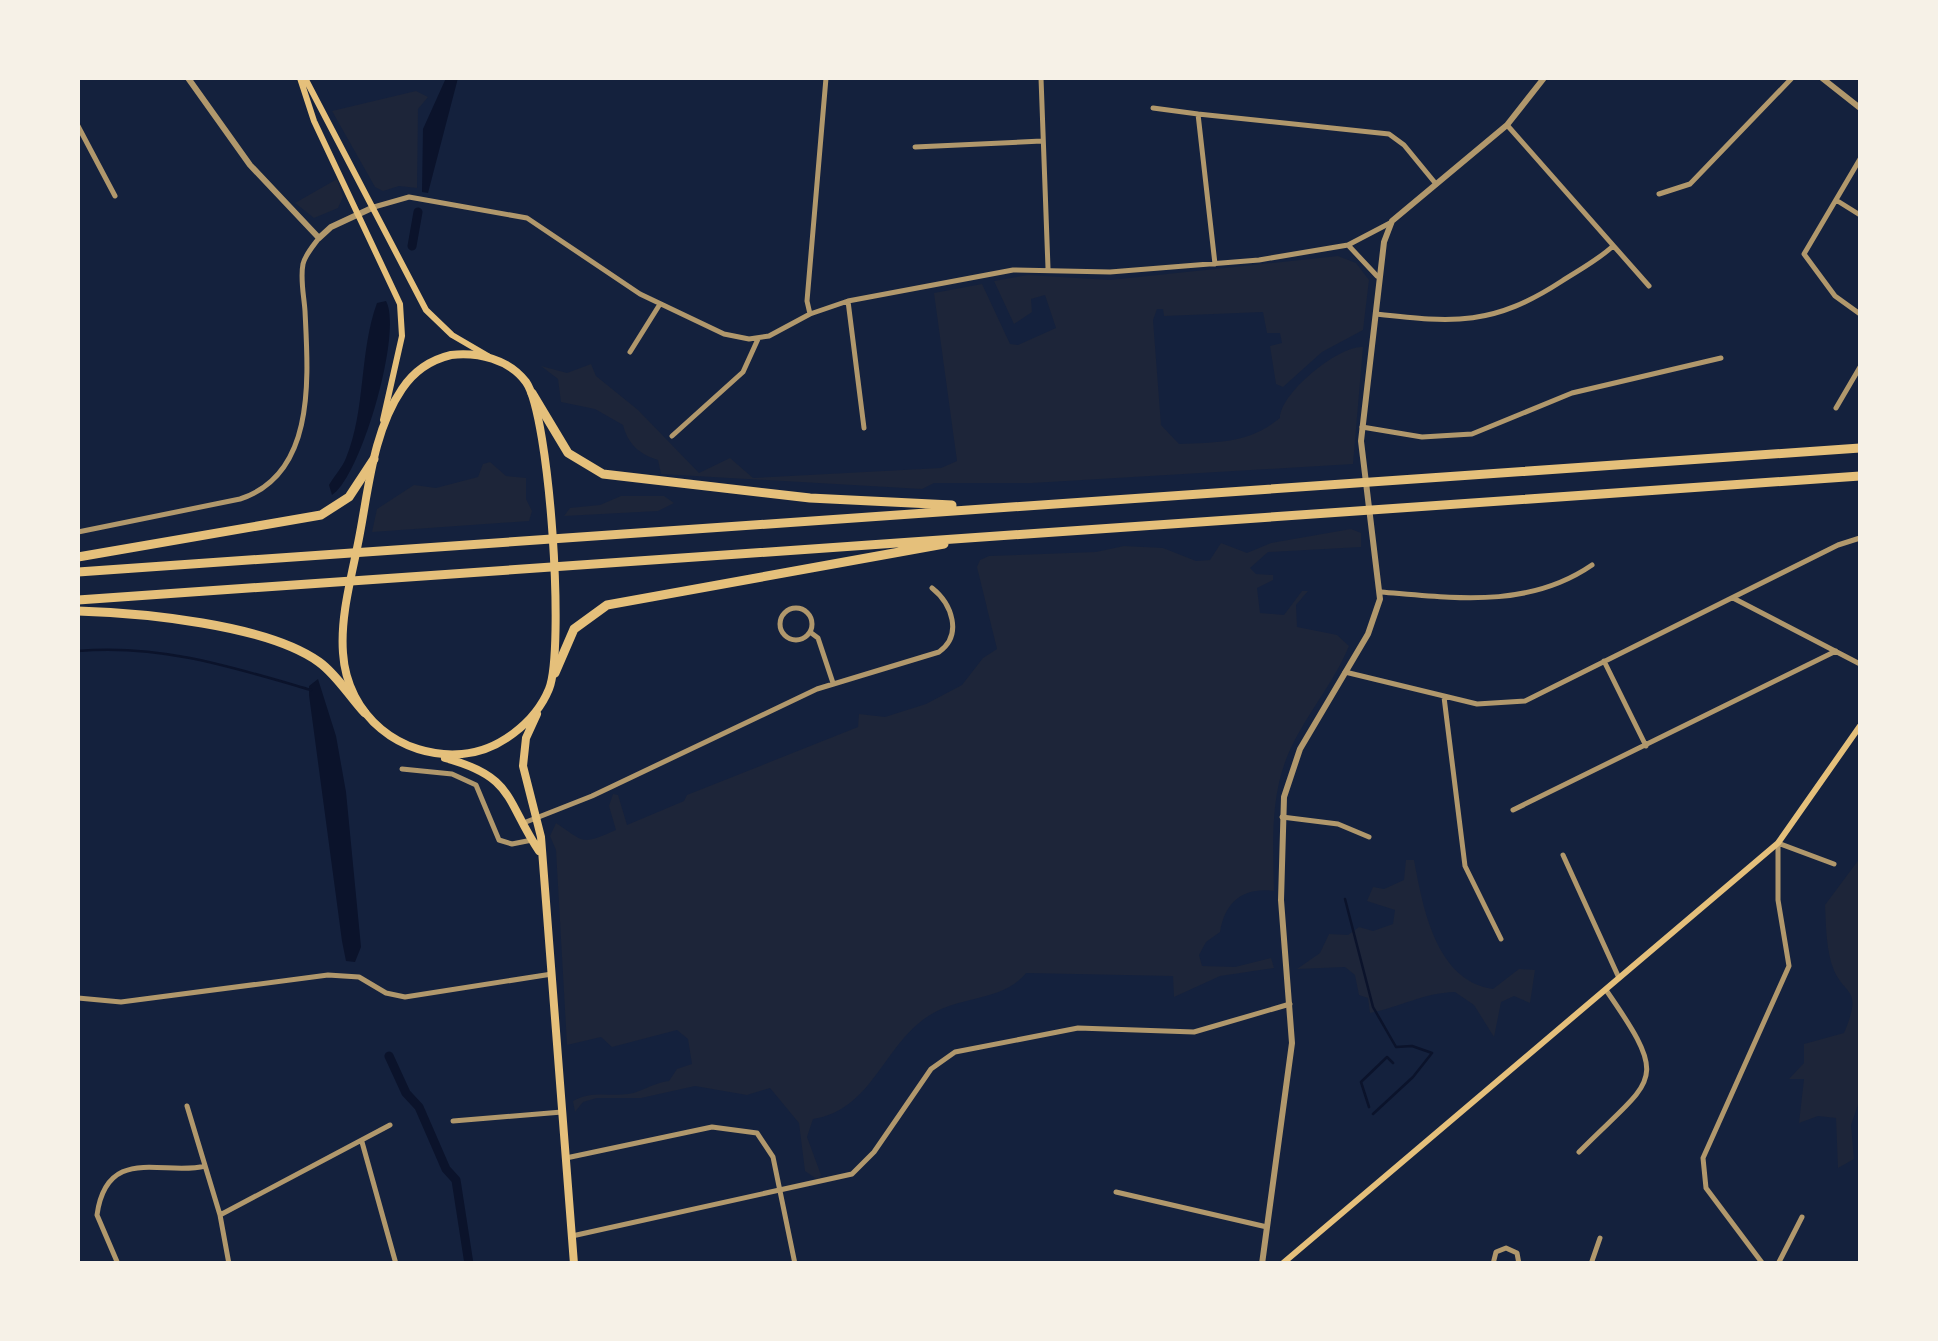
<svg xmlns="http://www.w3.org/2000/svg" width="1938" height="1341" viewBox="0 0 1938 1341" font-family="'Nunito Sans',sans-serif">
	<style>
		.green { fill: #1d2539 }
		.water { fill: #0b132b }
		.lines { fill: none; stroke-linecap: round; stroke-linejoin: round }
		.stream { stroke: #0b132b; stroke-width: 2.5 }
		.canal { stroke: #0b132b; stroke-width: 9 }
		.minor { stroke: #b1986c; stroke-width: 5 }
		.tertiary { stroke: #b1986c; stroke-width: 6 }
		.secondary { stroke: #e5c07b; stroke-width: 6 }
		.primary { stroke: #e5c07b; stroke-width: 8 }
		.motorway { stroke: #e5c07b; stroke-width: 9 }
	</style>
	<rect width="100%" height="100%" fill="#14213d"/>
	<!-- green -->
	<path class="green" d="M416,91L428,97L418,109L417,188L399,186L383,191L375,187L332,111Z
		M337,179L343,197L338,208L314,218L295,203Z
		M1338,256L1356,263L1369,280L1363,330L1322,352L1283,387L1276,384L1270,346L1282,343L1280,333H1267L1263,312L1164,316L1163,309H1157L1153,320L1161,425L1179,444C1219,442 1248,444 1280,418C1280,393 1339,345 1363,347L1353,464L1032,483H934L922,489L661,474L658,460C639,454 628,444 623,425L595,409L561,402L558,379L541,366L567,373L591,364L596,376L638,410L699,473L730,458L753,478L941,468L957,461L934,293L982,284L1010,344L1018,345L1056,328L1045,295L1031,299L1032,312L1014,324L994,281L1028,275L1110,280Z
		M490,462L506,476L526,478V499L532,511L529,521L372,532L377,509L414,485L436,488L478,477L483,464Z
		M621,496H664L674,503L658,511L564,516L570,508L600,505Z
		M1351,529L1361,533V547L1268,552L1250,568L1256,574L1273,575V580L1257,588L1260,613L1284,615L1302,591H1308L1296,605L1297,627L1337,635L1349,646C1333,685 1303,718 1287,757C1270,799 1273,846 1274,891C1243,887 1225,902 1220,932L1206,942L1199,955L1202,966L1235,967L1271,958L1274,968L1220,976L1174,997L1173,976L1026,973C1002,1002 961,995 930,1015C883,1044 873,1110 813,1119L807,1137L821,1175L818,1180L805,1171L799,1123L770,1088L747,1095L695,1086L641,1098H597L583,1102L575,1112L573,1101C595,1088 618,1100 639,1091C650,1087 656,1083 669,1081L677,1069L692,1064L688,1039L677,1030L612,1047L601,1037L567,1045L556,850L550,836L556,823C585,842 580,846 616,830L609,806L613,794L618,795L627,825L684,801L687,795L858,727L859,714L885,717L926,704L962,685L983,658L997,649L977,567L980,560L989,556L1096,552L1124,546L1163,548L1196,561L1210,560L1221,543L1247,553L1271,543Z
		M1860,858V1099L1851,1125L1854,1159L1838,1168L1836,1118L1818,1116L1799,1123L1804,1079H1789L1804,1063V1044L1844,1033C1865,983 1842,999 1831,962C1826,943 1826,924 1825,905Z
		M1406,860H1414C1423,908 1436,981 1493,989L1519,969L1535,970L1530,1003L1514,996L1501,1002L1494,1037L1474,1005L1455,992C1423,993 1400,1007 1370,1013L1368,998L1359,995L1355,975L1345,967L1297,969L1320,953L1329,934L1348,935L1359,927L1373,931L1393,924L1395,910L1367,901L1373,887L1384,889L1404,880Z"/>
	<!-- water -->
	<path class="water" d="M446,78H458L428,193L422,192L423,129Z
		M386,301C403,331 361,477 332,495L329,485C334,476 342,468 346,458C366,410 359,352 377,303Z
		M318,679L336,736L346,792L361,947L355,962L346,961L342,941L309,695V686Z"/>
	<g class="lines">
		<!-- stream -->
		<path class="stream" d="M78,651C161,644 232,667 311,690
			M1345,899L1373,1007L1396,1047L1412,1046L1432,1053L1413,1077L1373,1114
			M1369,1107L1361,1082L1387,1057L1393,1063"/>
		<!-- canal -->
		<path class="canal" d="M412,246L418,212
			M389,1056L406,1093L419,1107L446,1169L456,1180L469,1264"/>
		<!-- minor -->
		<path class="minor" d="M1041,78L1048,268
			M1153,108L1198,114
			M1507,125L1649,286
			M78,126L115,196
			M915,147L1042,141
			M1860,159L1804,254L1835,296L1860,314
			M1659,194L1690,184L1792,78
			M1836,200L1860,215
			M374,207L409,197L527,218L640,294L724,334L749,339L769,336L810,314L848,301L1013,270L1110,272L1259,260L1348,245L1390,223
			M1348,245L1377,276
			M1215,264L1198,114L1389,134L1404,145L1436,184
			M848,301L864,428
			M810,314L807,301L826,78
			M1376,314C1455,323 1493,326 1562,281C1579,270 1598,260 1613,246
			M630,352L660,304
			M1836,408L1860,367
			M1362,427L1422,437L1472,434L1572,393L1721,358
			M672,436L743,372L758,339
			M78,532L240,499C317,474 308,375 305,311C304,296 300,279 303,264C305,255 313,246 319,238
			M1381,592C1454,598 1528,609 1592,565
			M1733,598L1860,664
			M780 624a16 16 0 1 1 32 0a16 16 0 1 1-32 0Z
			M810,632L818,638L833,683
			M1604,661L1646,746
			M1345,672L1477,704L1525,701L1838,545L1860,538
			M1444,697L1465,866L1501,939
			M402,769L452,774L476,785L499,840L512,844L532,840
			M1513,810L1836,651
			M1282,817L1338,824L1369,837
			M526,822L592,796L817,689L939,652C963,635 952,604 932,588
			M1563,855L1619,978
			M78,998L121,1002L328,975L359,977L386,993L405,997L552,974
			M187,1106L220,1215
			M453,1121L562,1112
			M362,1142L396,1264
			M1579,1152C1654,1076 1672,1085 1606,990
			M566,1158L712,1127L757,1133L773,1157L795,1264
			M1116,1192L1267,1227
			M572,1236L852,1174L874,1152L931,1069L955,1052L1078,1028L1194,1032L1290,1004
			M118,1264L97,1215C107,1143 166,1177 205,1166
			M229,1264L220,1215L390,1125
			M1493,1264L1496,1252L1506,1248L1517,1253L1519,1264
			M1591,1264L1600,1238
			M1763,1264L1706,1188L1703,1158L1789,966L1778,900V843L1834,864
			M1778,1264L1802,1217"/>
		<!-- tertiary -->
		<path class="tertiary" d="M188,78L250,165L319,238L331,227L374,207
			M1822,78L1860,108
			M1262,1264L1292,1043L1281,900L1284,797L1300,749L1368,634L1380,599L1361,441L1384,242L1392,221L1507,125L1544,78"/>
		<!-- secondary -->
		<path class="secondary" d="M300,78L314,121L400,304L402,336L383,420
			M305,78L426,310L452,335L488,356
			M1282,1264L1778,843L1860,726"/>
		<!-- primary -->
		<path class="primary" d="M451,355C478,352 509,359 526,382C550,416 565,650 549,689C535,723 498,751 462,754C401,759 347,716 343,653C340,614 353,572 360,533C369,485 374,430 402,389C414,371 430,360 451,355Z
			M537,714L526,738L523,766L541,837L574,1264
			M445,758C515,777 505,800 539,851"/>
		<!-- motorway -->
		<path class="motorway" d="M532,393L568,453L603,474L810,498L952,505
			M78,557L321,515L349,497L374,459
			M78,572L1860,448
			M78,600L1860,476
			M78,611C141,613 266,624 319,662C337,675 350,697 365,713
			M555,673L574,629L607,605L944,544"/>
	</g>
	<!-- border -->
	<rect width="1938" height="1341" fill="none" stroke="#f6f1e7" stroke-width="160"/>
</svg>
